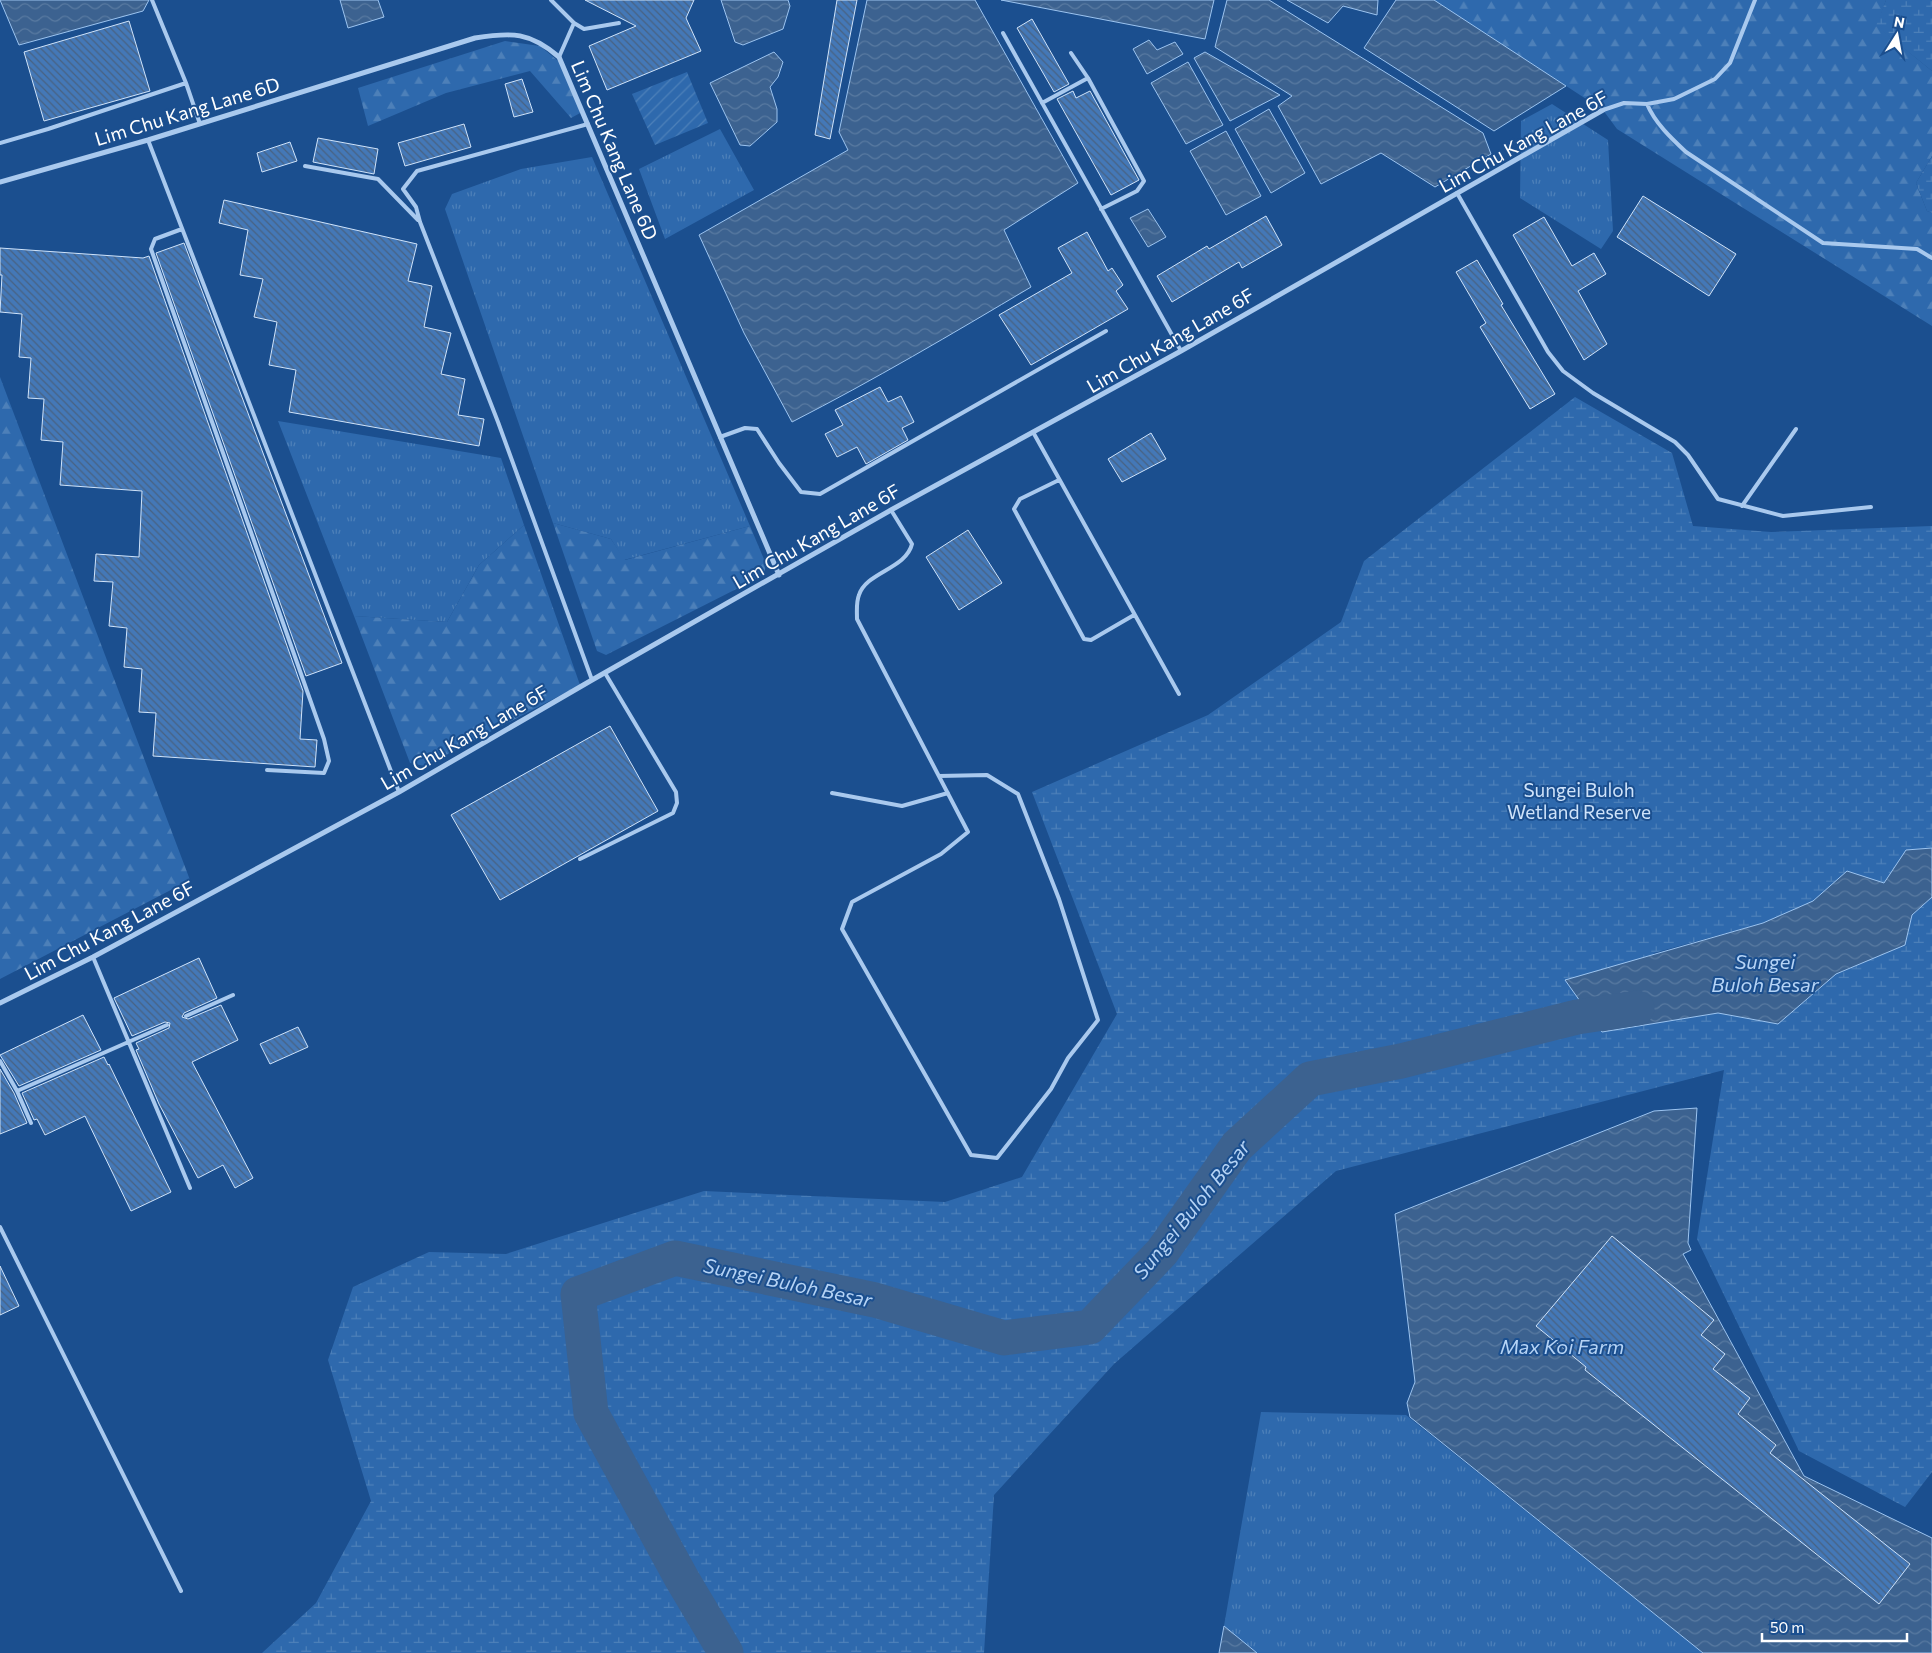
<svg xmlns="http://www.w3.org/2000/svg" width="1932" height="1653" viewBox="0 0 1932 1653" font-family="Commissioner,sans-serif">
	<style>
		.grass { fill: url(#grass-tufts) }
		.forest { fill: url(#forest-firs) }
		.wetland { fill: url(#wetland-marsh) }
		.garden { fill: url(#garden-furrows) }
		.water { fill: url(#water-waves); stroke: #9cc4f0 }
		.lines { fill: none; stroke-linecap: round; stroke-linejoin: round }
		.river { stroke: #3c6290; stroke-width: 35 }
		.building { fill: url(#building-back-hatch); stroke: #cfe3fa }
		.lane { stroke: #a9c9ee; stroke-width: 4 }
		.street { stroke: #a9c9ee; stroke-width: 5 }
		.labels { text-anchor: middle; dominant-baseline: central; stroke-width: 4; stroke-linejoin: round; paint-order: stroke }
		.street-label { font-size: 19px; fill: #fff; stroke: #1b4f8f }
		.park-label { font-size: 19px; fill: #cfe3fa; stroke: #1b4f8f }
		.water-label { font-size: 20px; font-style: italic; fill: #b5d3f5; stroke: #1b4f8f }
	</style>
	<defs>
		<pattern id="grass-tufts" width="24" height="20" patternUnits="userSpaceOnUse" patternTransform="scale(1.25)"><rect width="24" height="20" fill="#2e69ad"/><path d="M3 7l-1-3M5 7V3M7 7l1-3M15 17l-1-3M17 17v-4M19 17l1-3" fill="none" stroke="#4d80b9"/></pattern>
		<pattern id="forest-firs" width="22" height="20" patternUnits="userSpaceOnUse" patternTransform="scale(1.25)"><rect width="22" height="20" fill="#2e69ad"/><path d="M5 1l3.5 6h-7zM16 11l3.5 6h-7z" fill="#4d80b9"/></pattern>
		<pattern id="wetland-marsh" width="20" height="14" patternUnits="userSpaceOnUse" patternTransform="scale(1.25)"><rect width="20" height="14" fill="#2e69ad"/><path d="M1 5h8M5 5V1M11 12h8M15 12V8" fill="none" stroke="#4d80b9"/></pattern>
		<pattern id="garden-furrows" width="10" height="10" patternUnits="userSpaceOnUse" patternTransform="scale(1.25)"><rect width="10" height="10" fill="#2e69ad"/><path d="M-1 1l2-2M0 10L10 0M9 11l2-2" fill="none" stroke="#4d80b9"/></pattern>
		<pattern id="water-waves" width="16" height="10" patternUnits="userSpaceOnUse" patternTransform="scale(1.25)"><rect width="16" height="10" fill="#3c6290"/><path d="M0 5q4-4 8 0t8 0" fill="none" stroke="#597aa1"/></pattern>
		<pattern id="building-back-hatch" width="6" height="6" patternUnits="userSpaceOnUse" patternTransform="scale(1.25)"><rect width="6" height="6" fill="#4478b7"/><path d="M-1 5l2 2M0 0l6 6M5-1l2 2" fill="none" stroke="#486282"/></pattern>
	</defs>
	<rect width="100%" height="100%" fill="#1b4f8f"/>
	<!-- grass -->
	<path class="grass" d="M1552,104L1608,140L1613,231L1601,249L1520,198L1521,121Z
		M720,129L754,190L665,239L639,169Z
		M592,157L750,526L624,560L611,539L553,523L445,209L452,194L521,169Z
		M278,421L501,458L524,525L479,565L447,622L354,616Z
		M1261,1412L1406,1415L1703,1653H1257L1224,1626Z"/>
	<!-- forest -->
	<path class="forest" d="M1434,0H1886L1877,26L1932,71V156L1916,183L1927,211L1932,213V326L1617,129L1603,110Z
		M505,41L540,46L563,65L582,112L571,118L530,71L446,93L368,126L358,88Z
		M0,377L190,880L0,979Z
		M553,523L611,539L625,560L750,526L766,564L764,575L606,655L597,651Z
		M524,525L580,685L425,766L410,763L354,616L447,622L479,565Z"/>
	<!-- wetland -->
	<path class="wetland" d="M1886,0H1932V71L1876,26Z
		M1932,156V213L1927,211L1916,183Z
		M1575,397L1672,453L1693,526L1771,532L1932,526V848L1906,851L1884,883L1847,871L1813,901L1763,923L1654,953L1602,1032L1718,1013L1778,1024L1836,974L1905,945L1912,915L1932,897V1472L1905,1507L1799,1451L1697,1239L1724,1070L1336,1171L1114,1364L994,1495L984,1653H262L316,1603L371,1501L328,1360L353,1287L429,1252L506,1254L704,1191L945,1202L1022,1177L1117,1014L1032,792L1208,715L1341,622L1364,561Z"/>
	<!-- garden -->
	<path class="garden" d="M687,72L708,123L655,145L632,94Z"/>
	<!-- water -->
	<path class="water" d="M0,0H149L143,11L19,45Z
		M340,0H378L384,17L348,28Z
		M721,0H788L790,6L783,29L743,45L735,42Z
		M867,0H975L1078,183L1004,230L1031,287C952,334 874,380 792,422L744,333L699,235L848,150L839,132Z
		M1001,0H1214L1205,39Z
		M1227,0H1269L1483,133L1491,154L1435,187L1381,153L1321,184L1278,106L1292,96L1215,47Z
		M1287,0H1378L1377,15L1343,6L1328,23Z
		M1396,0H1434L1566,86L1494,131L1364,48Z
		M1149,40L1157,50L1175,42L1183,54L1147,74L1133,49Z
		M774,52L783,62L778,77L770,87L777,109V122L750,146L740,145L710,83Z
		M1205,52L1280,95L1230,121L1194,58Z
		M1188,62L1223,125L1186,144L1151,83Z
		M1269,109L1305,173L1271,193L1235,129Z
		M1226,131L1261,196L1226,215L1190,151Z
		M1148,209L1166,237L1148,247L1130,218Z
		M1932,848V897L1912,915L1905,945L1836,974L1778,1024L1718,1013L1602,1032L1565,980L1763,923L1813,901L1847,871L1884,883L1906,850Z
		M1697,1108L1688,1243L1691,1250L1683,1254L1804,1476L1932,1538V1653H1703L1410,1417L1407,1403L1415,1382L1395,1214L1654,1111Z
		M1224,1626L1257,1653H1219Z"/>
	<g class="lines">
		<!-- river -->
		<path class="river" d="M726,1653L682,1579L591,1413L578,1294L675,1258L875,1300L1004,1338L1090,1327L1162,1252L1237,1146L1310,1079L1401,1061L1577,1017L1637,1008"/>
	</g>
	<!-- building -->
	<path class="building" d="M585,0H694L686,18L701,51L607,90L589,46L636,26Z
		M837,0H857L830,139L815,135Z
		M1032,19L1069,84L1054,92L1017,28Z
		M129,21L150,91L44,121L24,52Z
		M522,79L533,112L514,117L505,84Z
		M1073,91L1076,98L1090,91L1139,180L1111,195L1057,99Z
		M464,124L471,147L405,166L398,143Z
		M318,138L378,149L374,174L313,162Z
		M290,142L297,161L262,172L257,153Z
		M1643,196L1736,254L1709,296L1617,237Z
		M224,200L417,244L408,281L432,286L424,327L451,333L441,374L465,379L458,415L484,419L479,446L289,412L296,370L269,365L277,322L254,317L263,279L240,275L248,230L219,223Z
		M1266,216L1282,245L1242,268L1239,262L1172,302L1157,276L1207,246L1209,249Z
		M1544,217L1572,266L1594,253L1606,274L1578,291L1607,344L1584,360L1513,235Z
		M1087,232L1108,271L1112,268L1123,285L1116,291L1128,309L1031,365L999,315L1072,273L1058,248Z
		M184,243L342,663L306,676L156,253Z
		M0,248L143,258L149,256L303,691L300,739L317,740L315,767L153,756L156,713L139,712L142,669L124,667L127,628L109,626L113,582L94,581L96,554L139,557L142,491L60,485L63,442L41,440L44,399L28,398L31,358L19,357L22,314L0,312L2,275H0Z
		M1477,260L1503,304L1501,305L1555,394L1530,409L1480,327L1486,323L1456,272Z
		M880,387L888,402L901,396L914,422L902,428L908,440L866,464L857,447L837,457L825,434L843,425L835,410Z
		M1151,433L1166,459L1122,482L1108,459Z
		M968,530L1002,583L959,610L926,557Z
		M610,726L658,811L500,900L451,815Z
		M199,958L217,998L184,1013L182,1017L188,1019L221,1005L238,1040L192,1062L253,1178L235,1188L223,1165L198,1178L159,1104L136,1050L139,1049L136,1043L169,1028L170,1023L165,1022L132,1036L114,998Z
		M83,1015L101,1050L19,1086L0,1055Z
		M298,1027L308,1047L270,1064L260,1044Z
		M104,1057L108,1065L109,1064L171,1192L131,1211L85,1116L45,1135L37,1119L34,1120L22,1093Z
		M0,1069L14,1093L27,1123L0,1134Z
		M1612,1236L1714,1320L1701,1335L1725,1354L1713,1369L1750,1398L1738,1414L1776,1445L1770,1453L1910,1564L1879,1604L1585,1370L1586,1367L1536,1326Z
		M0,1266L19,1306L0,1315Z"/>
	<g class="lines">
		<!-- lane -->
		<path class="lane" d="M152,0L186,83L200,124
			M551,0L574,23L584,29L619,23
			M1003,33L1181,351
			M1071,53L1088,78L1144,181L1137,191L1101,209
			M559,57L574,23
			M1042,103L1088,78
			M1647,104C1655,123 1671,138 1686,152L1823,243L1917,249L1932,258
			M1603,110L1624,103L1647,104L1674,99L1715,79L1730,63L1755,0
			M588,124L417,171L403,189L416,207L420,222L498,422L592,680
			M148,140L399,792
			M0,143L48,129L186,83
			M305,166L378,179L418,220
			M1457,193L1548,352L1563,371L1593,393L1675,442L1688,455L1718,499L1783,516L1871,507
			M182,229L155,239L151,249L324,739L329,761L324,773L267,770
			M1033,432L1179,694
			M720,437L745,428L757,429L779,463L801,492L820,494L1106,331
			M1059,480L1020,499L1014,509L1084,639L1091,640L1134,615
			M1742,506L1796,429
			M891,510L912,544C906,569 866,572 859,595C856,602 857,611 857,619L968,832L941,854L852,902L842,929L971,1155L997,1158L1051,1089L1068,1058L1098,1020L1059,899L1018,794L987,775L939,776
			M832,793L902,806L948,793
			M580,859L673,813L677,803L676,792L605,673
			M93,957L190,1188
			M186,1016L233,995
			M0,1061L17,1091L31,1123
			M17,1091L167,1025
			M0,1227L181,1591"/>
		<!-- street -->
		<path class="street" d="M0,182L148,140L475,38C512,32 530,32 559,57L779,575
			M0,1003L93,957L399,792L592,680L891,510L1181,351L1603,110"/>
	</g>
	<g class="labels">
		<!-- street labels -->
		<g class="street-label">
			<text transform="translate(187 111) rotate(-17)">Lim Chu Kang Lane 6D</text>
			<text transform="translate(1523 141) rotate(-29)">Lim Chu Kang Lane 6F</text>
			<text transform="translate(615 150) rotate(67)">Lim Chu Kang Lane 6D</text>
			<text transform="translate(1170 340) rotate(-30)">Lim Chu Kang Lane 6F</text>
			<text transform="translate(816 536) rotate(-30)">Lim Chu Kang Lane 6F</text>
			<text transform="translate(464 737) rotate(-30)">Lim Chu Kang Lane 6F</text>
			<text transform="translate(109 930) rotate(-28)">Lim Chu Kang Lane 6F</text>
		</g>
		<!-- park labels -->
		<g class="park-label">
			<text x="1579" y="789">Sungei Buloh<tspan x="1579" dy="22">Wetland Reserve</tspan></text>
		</g>
		<!-- water labels -->
		<g class="water-label">
			<text x="1765" y="961">Sungei<tspan x="1765" dy="23">Buloh Besar</tspan></text>
			<text transform="translate(1191 1209) rotate(-51)">Sungei Buloh Besar</text>
			<text transform="translate(788 1282) rotate(12)">Sungei Buloh Besar</text>
			<text x="1562" y="1346">Max Koi Farm</text>
		</g>
	</g>
	<!-- north arrow -->
	<g transform="translate(1897 35) rotate(11)" stroke="#1b4f8f" stroke-width="4" paint-order="stroke">
	<path d="M0-4L9 19L0 12L-9 19Z" fill="#ffffff"/>
	<text y="-8" font-size="14" font-weight="bold" text-anchor="middle" fill="#ffffff">N</text>
	</g>
	<!-- scale -->
	<path d="M1762 1633v8h145v-8" fill="none" stroke="#ffffff" stroke-width="2.5"/>
	<text x="1770" y="1633" font-size="15" fill="#ffffff" stroke="#1b4f8f" stroke-width="4" paint-order="stroke">50 m</text>
</svg>
